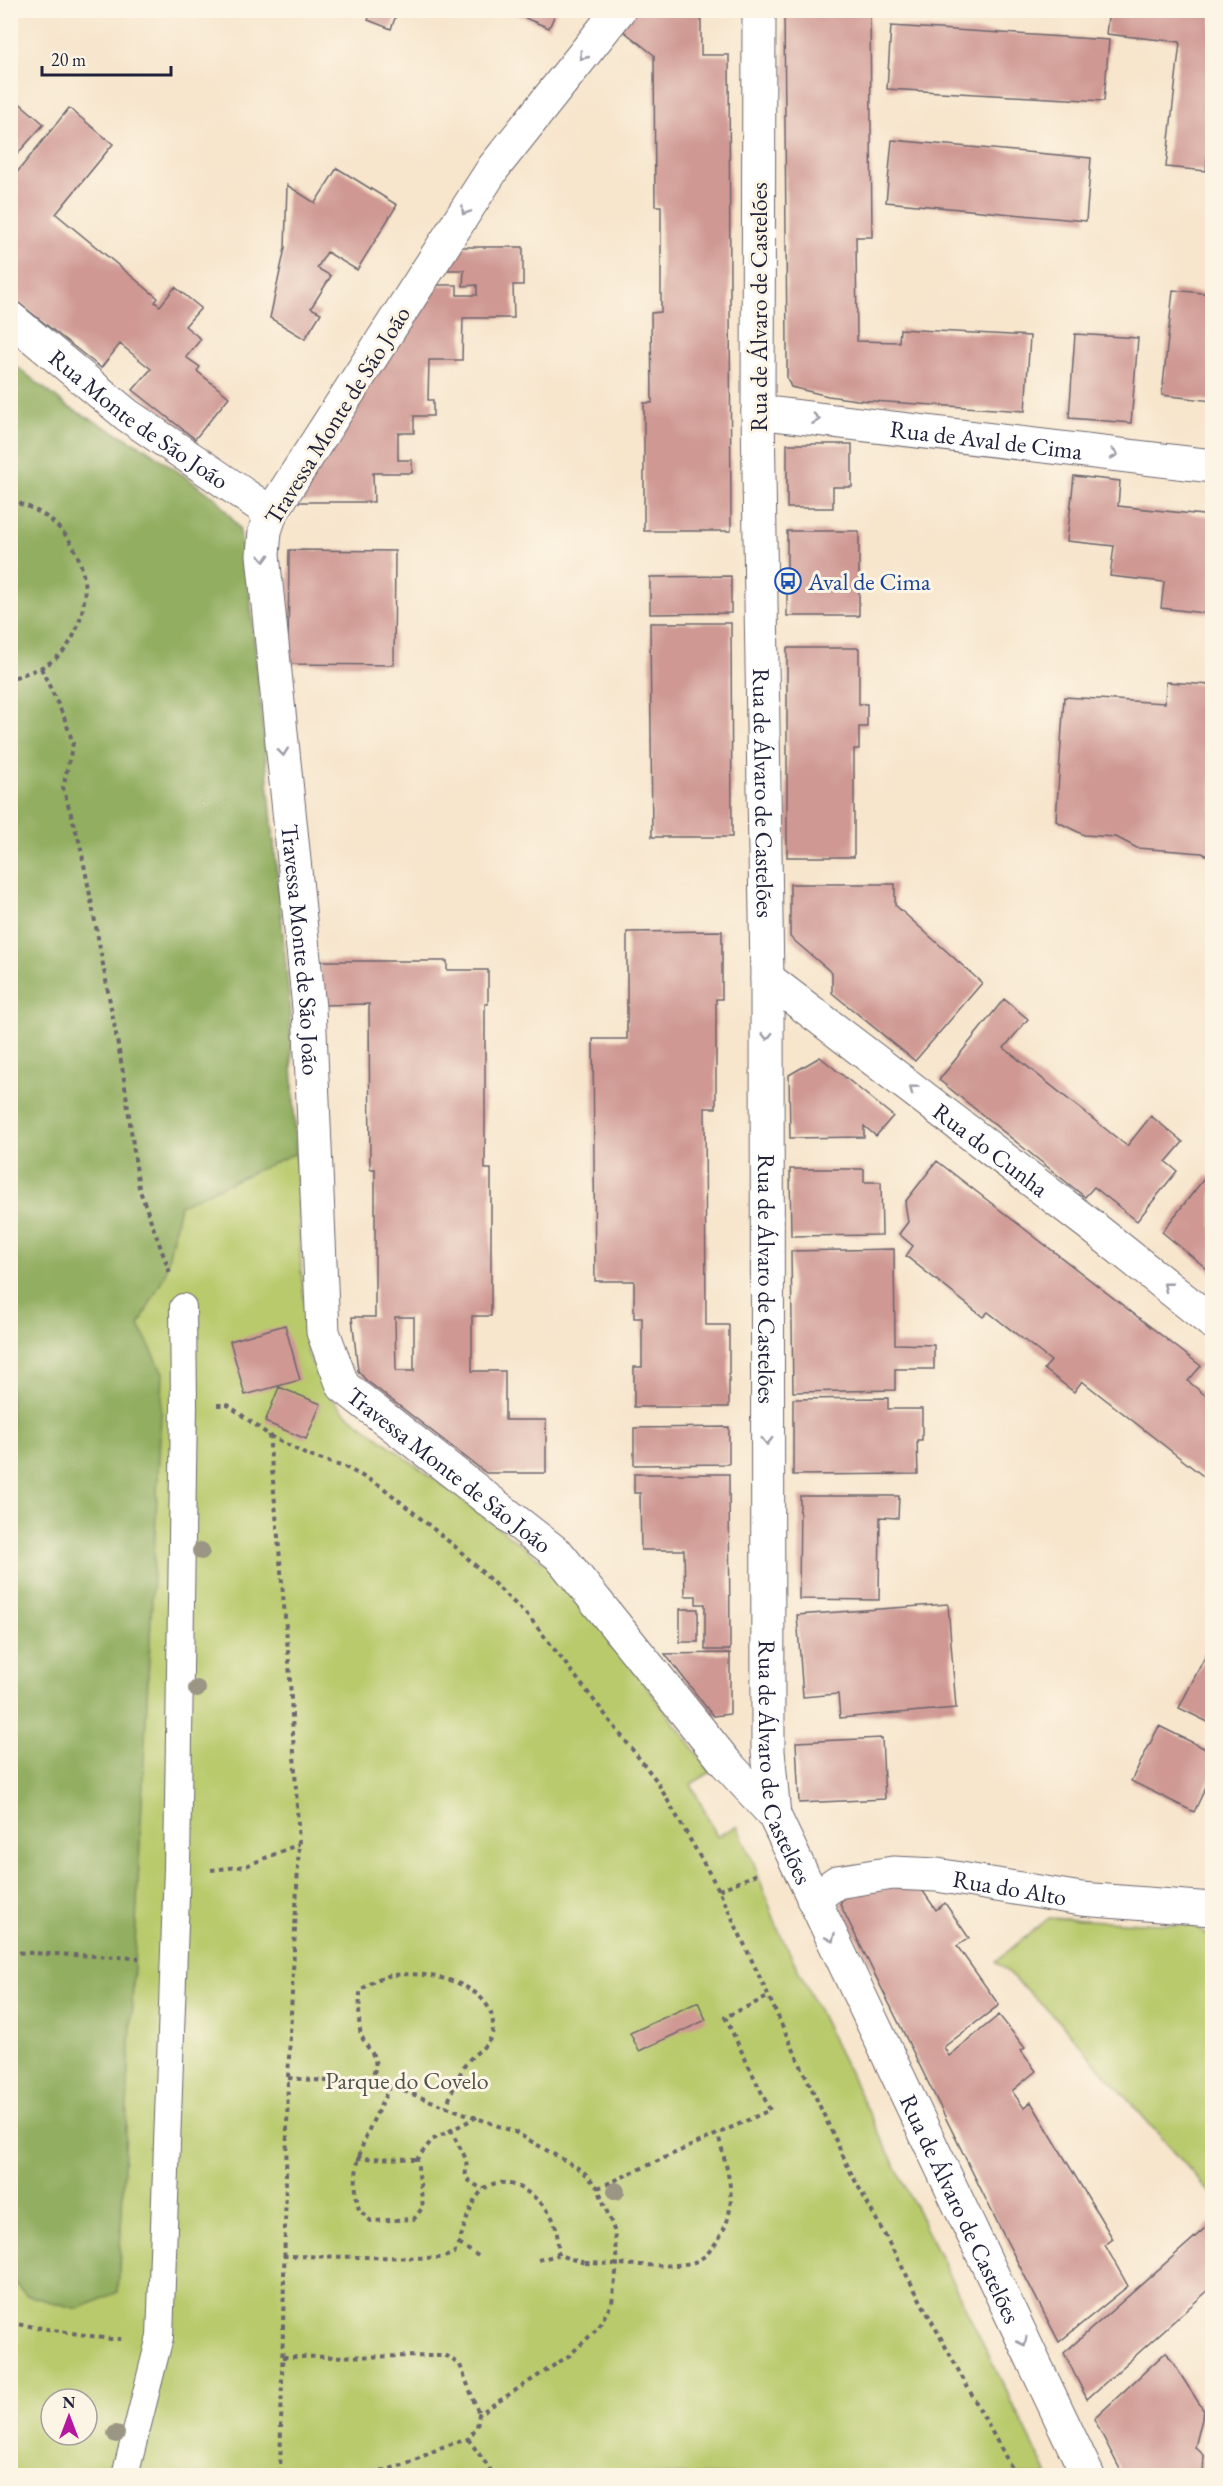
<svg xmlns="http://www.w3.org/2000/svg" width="1223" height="2486" viewBox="0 0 1223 2486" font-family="'EB Garamond',serif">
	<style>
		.green { fill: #b9ca6d; stroke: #6e7654; stroke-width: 1.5; fill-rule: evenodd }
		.forest { fill: #92ae60; stroke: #5a684e; stroke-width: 1.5 }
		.building { fill: #cf9893; fill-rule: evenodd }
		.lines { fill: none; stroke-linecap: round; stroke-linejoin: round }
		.service-casing { stroke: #6d666e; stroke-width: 28 }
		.minor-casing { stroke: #6d666e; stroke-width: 35 }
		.path { stroke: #6d666e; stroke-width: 4; stroke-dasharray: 4.5 4.5; stroke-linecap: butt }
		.service { stroke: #fff; stroke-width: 26 }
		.minor { stroke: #fff; stroke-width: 33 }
		.path-bridge { stroke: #6d666e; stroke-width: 4; stroke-dasharray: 4.5 4.5; stroke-linecap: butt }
		.tree { fill: #9b9584 }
		.oneway { stroke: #9c9ca7 }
		.labels { text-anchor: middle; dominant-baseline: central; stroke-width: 6; stroke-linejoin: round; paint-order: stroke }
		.street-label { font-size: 24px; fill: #22223b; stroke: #fcf5e5 }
		.transit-label { font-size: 24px; fill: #164399; stroke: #fcf5e5; text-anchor: start }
		.park-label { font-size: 24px; fill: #4f544a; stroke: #fcf5e5 }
	</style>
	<rect width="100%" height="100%" fill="#fcf5e5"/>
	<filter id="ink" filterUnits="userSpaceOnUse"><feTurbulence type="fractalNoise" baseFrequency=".0167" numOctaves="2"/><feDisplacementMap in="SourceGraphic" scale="12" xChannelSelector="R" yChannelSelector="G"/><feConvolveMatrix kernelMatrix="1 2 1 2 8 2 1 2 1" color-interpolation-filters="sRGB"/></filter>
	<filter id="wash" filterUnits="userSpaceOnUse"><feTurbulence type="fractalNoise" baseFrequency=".008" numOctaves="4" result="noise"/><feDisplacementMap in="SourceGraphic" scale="24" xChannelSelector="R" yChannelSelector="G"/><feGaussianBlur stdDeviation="1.35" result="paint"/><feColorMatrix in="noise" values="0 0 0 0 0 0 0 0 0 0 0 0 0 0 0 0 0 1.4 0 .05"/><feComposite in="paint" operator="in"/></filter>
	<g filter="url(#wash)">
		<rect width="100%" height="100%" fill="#f7e5cc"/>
		<!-- green -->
		<path class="green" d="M10,362L68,407L146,449L218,500L239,528L250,596L289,998L301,1264L308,1354L326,1391L341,1409L552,1568L622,1653L711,1772L691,1784L717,1836L737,1826L753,1861L778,1929L1048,2475H11ZM51,2399H87V2435H51Z
			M1049,1918L1196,1926L1212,1940V2195L1058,2020L996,1961Z"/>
		<!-- forest -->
		<path class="forest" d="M11,362L68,407L146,449L218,500L239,528L250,596L289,998L296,1153L180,1205L165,1274L139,1325L163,1373L118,2292L78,2309L26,2295L10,2277Z"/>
		<g id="blocks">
			<!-- building -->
			<path class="building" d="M372,10H398L391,29L368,20Z
				M506,10H557L549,28Z
				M626,10H701V55H729L731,531H644V403H652L651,313L661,312V206H655L654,55L616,25Z
				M784,10H870L872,237H856L857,341L899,342L900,329L1030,336L1025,411L857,400L828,396L791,387L787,378V347Z
				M1109,10H1212V113L1206,171L1166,167L1180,42L1106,34Z
				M891,26L1109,40L1104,101L887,89Z
				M10,95L44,124L10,162Z
				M69,108L113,144L56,214L158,298L155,302L160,306L175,287L201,308L185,326L201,339L186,357L200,367L197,371L229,397L195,439L133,390L151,369L120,344L101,368L10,296V181Z
				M892,140L1091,158L1086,221L886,202Z
				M337,168L397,205L357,270L327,252L317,268L331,276L311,308L321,313L305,339L270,318L285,248L287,185L315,203Z
				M451,247H523V285H513L514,318H463L462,360H429L428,400H433V416H414V433H398V460H412V473H373L374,502H296L428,285H457V295H477V285L463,286L464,270H437Z
				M1173,290L1212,294V401L1162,395Z
				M1075,334L1138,338L1131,423L1069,418Z
				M787,444H852V487H833V508H787Z
				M1074,476L1120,481L1118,506L1212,516V614L1161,608L1164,582L1110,576L1114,546L1067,541Z
				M787,531H859V616H787Z
				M289,550L395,551L394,665L288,664Z
				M731,576V613L650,614V577Z
				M650,623H731L732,837H652Z
				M787,648H859V704H867V727H859V749H854V857H787Z
				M1166,682L1212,685V858L1202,853L1137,848L1116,837L1084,835L1056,821L1064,697L1165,703Z
				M790,884H895V905L982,983L915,1061L832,993V973L790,937Z
				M722,931V999H716V1108H705L706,1325H729V1407H634V1367H642V1318H634V1281H595L593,1039H627V932Z
				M319,961H447V970H488V1004H485V1169H491V1316H472V1371H505V1420H546V1473H486L366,1380L358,1371L352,1317H375V1169H370L369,1004L322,1005ZM395,1317H414V1371H396Z
				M1004,999L1028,1019L1004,1048L1127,1146L1151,1116L1183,1142L1166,1162L1177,1171L1137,1221L1094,1187L1085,1197L939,1080Z
				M820,1057L893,1116L876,1136L864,1126V1137L790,1138L789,1075Z
				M937,1161L1201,1366L1188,1381L1212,1401V1483L1082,1381L1074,1392L1044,1369L1051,1361L988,1312L983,1317L906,1256L913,1246L899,1234L908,1222L905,1202Z
				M790,1169H864V1182H881L882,1235L791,1236Z
				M1207,1175L1212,1179V1273L1162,1232Z
				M894,1249L895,1344L934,1345V1369H895V1390L793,1392L791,1251Z
				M285,1325L300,1380L245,1395L230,1341Z
				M279,1387L321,1404L306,1439L265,1422Z
				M888,1398V1409H922V1440H917L918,1474L793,1475V1399Z
				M729,1427V1464L634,1465V1428Z
				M634,1474H729L730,1650H705V1604H696V1596H685L684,1550H641L640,1493H634Z
				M800,1496H899L898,1518L880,1517L879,1600L799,1599Z
				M948,1604L956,1708L840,1718L838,1694L803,1697L797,1615Z
				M680,1609H698V1642H680Z
				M1212,1643V1724L1179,1708Z
				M730,1653V1714L713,1716L665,1654Z
				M1159,1726L1212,1752V1774L1194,1812L1131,1781Z
				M882,1738L885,1799L799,1803L796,1742Z
				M918,1884L936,1910L945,1903L969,1938L957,1946L999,2005L944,2047L949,2056L999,2015L1025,2048L1021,2051L1036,2071L1012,2091L1024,2108L1031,2102L1113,2239L1105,2245L1128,2286L1059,2342L1003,2234L840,1904L845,1895Z
				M698,2002L706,2020L639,2051L630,2033Z
				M1212,2222V2287L1087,2399L1064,2353Z
				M1166,2352L1204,2411L1195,2447L1204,2455L1203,2475H1123L1094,2419Z"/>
		</g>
	</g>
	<g filter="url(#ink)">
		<use href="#blocks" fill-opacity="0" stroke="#6d666e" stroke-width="1.5"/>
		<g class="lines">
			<!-- service casing -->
			<g class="service-casing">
				<path id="service" d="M125,2476L160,2337L177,1868L184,1406L183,1307"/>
			</g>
			<!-- minor casing -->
			<g class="minor-casing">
				<g id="minor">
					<path id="s1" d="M619,10L494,167L271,513L265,531L263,555L309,1008L323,1332L343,1386L559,1555L726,1763L774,1815"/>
					<path id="s2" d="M759,10L758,412L767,978L768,1751L774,1815L1088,2476"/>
					<path id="s3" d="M10,318L127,415L271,513"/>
					<path id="s4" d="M758,412L1212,466"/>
					<path id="s5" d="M767,978L1089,1224L1212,1322"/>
					<path id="s6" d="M813,1899L837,1882L893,1873L937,1875L1081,1899L1212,1909"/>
				</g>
			</g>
			<!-- path -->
			<path class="path" d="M10,501C65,513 97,566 80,619C76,633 68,649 56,658C43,669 26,673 10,679
				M41,668L64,717L73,743L63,788L80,844L91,900L123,1072L139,1188L171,1276
				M217,1405H228L269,1435L307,1455L347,1468L381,1486L458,1549L530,1618L656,1780L719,1890L851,2173L1016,2476
				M269,1435L289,1662L299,1844L288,2078L280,2476
				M211,1870L246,1866L299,1844
				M719,1890L757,1874
				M10,1952L139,1958
				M288,2078L390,2086L515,2132L583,2171L598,2188L614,2230L617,2265L612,2303L597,2329L570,2355L479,2414L477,2427L468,2439L442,2447L407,2464L363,2476
				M370,2082C385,2053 365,2054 360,2030C358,2018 360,2003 360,1991C369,1984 377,1978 388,1976C422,1969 492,1981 493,2025C494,2046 475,2050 465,2065C457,2078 452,2092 446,2107
				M390,2086C370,2129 347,2161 359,2210L371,2221L414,2219L423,2207L417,2159L432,2140L477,2117
				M451,2129C454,2139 460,2146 464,2155C473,2175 453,2174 483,2189
				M357,2158L417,2159
				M598,2188L770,2110L725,2017L770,1996
				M459,2244L480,2257
				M283,2256L442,2258L454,2253C465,2234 466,2206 483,2190C504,2170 538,2196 550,2214C558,2226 558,2241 558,2255L585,2263
				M538,2260L558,2255
				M639,2265C656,2265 677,2267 694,2262C702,2260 710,2251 715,2244C742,2208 728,2174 718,2134
				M10,2323L110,2339H123
				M283,2357L447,2356L460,2365L479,2414
				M468,2439L495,2476
				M10,2471L33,2476"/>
			<!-- service -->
			<use href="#service" class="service"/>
			<!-- minor -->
			<use href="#minor" class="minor"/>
			<!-- path-bridge -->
			<path class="path-bridge" d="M585,2263L639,2265"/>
		</g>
		<!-- trees -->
		<g class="tree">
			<circle cx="201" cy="1551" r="9"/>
			<circle cx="197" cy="1689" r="9"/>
			<circle cx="616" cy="2191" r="9"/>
			<circle cx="116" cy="2434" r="9"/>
		</g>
		<!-- one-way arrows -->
		<defs><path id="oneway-chevron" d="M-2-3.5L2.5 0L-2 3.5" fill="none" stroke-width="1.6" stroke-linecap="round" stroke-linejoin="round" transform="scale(1.5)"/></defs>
		<g class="oneway">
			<use href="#oneway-chevron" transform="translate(583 56) rotate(129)"/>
			<use href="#oneway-chevron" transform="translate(465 211) rotate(123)"/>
			<use href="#oneway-chevron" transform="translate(816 419) rotate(7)"/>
			<use href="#oneway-chevron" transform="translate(1114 454) rotate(7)"/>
			<use href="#oneway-chevron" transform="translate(264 558) rotate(88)"/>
			<use href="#oneway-chevron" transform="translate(283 752) rotate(84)"/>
			<use href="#oneway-chevron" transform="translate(767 1036) rotate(90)"/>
			<use href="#oneway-chevron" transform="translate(913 1089) rotate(-143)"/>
			<use href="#oneway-chevron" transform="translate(1167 1286) rotate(-141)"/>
			<use href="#oneway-chevron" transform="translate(767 1441) rotate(90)"/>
			<use href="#oneway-chevron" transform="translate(831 1938) rotate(66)"/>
			<use href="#oneway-chevron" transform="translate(1023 2342) rotate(64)"/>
		</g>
	</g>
	<!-- icons -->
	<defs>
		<g id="bus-ring" transform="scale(1.35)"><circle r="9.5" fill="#fcf5e5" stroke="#1a4fb4" stroke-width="1.5"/><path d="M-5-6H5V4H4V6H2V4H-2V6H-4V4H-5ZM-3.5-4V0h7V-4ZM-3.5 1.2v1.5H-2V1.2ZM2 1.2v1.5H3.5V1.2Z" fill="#1a4fb4"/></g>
	</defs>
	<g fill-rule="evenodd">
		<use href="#bus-ring" x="788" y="581"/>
	</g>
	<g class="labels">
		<!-- street labels -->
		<g class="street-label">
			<text transform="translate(758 307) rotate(-90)">Rua de Álvaro de Castelões</text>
			<text transform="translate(337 415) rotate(-58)">Travessa Monte de São João</text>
			<text stroke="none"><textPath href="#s3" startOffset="164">Rua Monte de São João</textPath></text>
			<text stroke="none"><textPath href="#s4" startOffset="230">Rua de Aval de Cima</textPath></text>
			<text stroke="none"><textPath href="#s2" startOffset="783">Rua de Álvaro de Castelões</textPath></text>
			<text stroke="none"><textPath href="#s1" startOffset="1052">Travessa Monte de São João</textPath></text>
			<text stroke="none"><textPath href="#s5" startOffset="282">Rua do Cunha</textPath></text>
			<text stroke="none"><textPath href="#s2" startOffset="1269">Rua de Álvaro de Castelões</textPath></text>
			<text stroke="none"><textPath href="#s1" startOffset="1628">Travessa Monte de São João</textPath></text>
			<text stroke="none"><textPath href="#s2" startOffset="1755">Rua de Álvaro de Castelões</textPath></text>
			<text stroke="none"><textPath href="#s6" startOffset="204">Rua do Alto</textPath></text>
			<text stroke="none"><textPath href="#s2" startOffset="2241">Rua de Álvaro de Castelões</textPath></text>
		</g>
		<!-- transit labels -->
		<g class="transit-label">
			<text x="808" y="581">Aval de Cima</text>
		</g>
		<!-- park labels -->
		<g class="park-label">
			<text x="407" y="2080">Parque do Covelo</text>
		</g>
	</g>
	<!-- margin -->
	<rect width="1223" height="2486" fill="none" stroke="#fcf5e5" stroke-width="36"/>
	<!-- north arrow -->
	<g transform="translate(69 2417)"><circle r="28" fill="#fcf5e5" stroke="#a5a1a1" stroke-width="1.5"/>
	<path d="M0-4.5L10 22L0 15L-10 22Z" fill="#b5179e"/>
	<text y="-9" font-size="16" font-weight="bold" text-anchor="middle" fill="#22223b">N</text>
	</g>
	<!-- scale -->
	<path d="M42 66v9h129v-9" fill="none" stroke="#22223b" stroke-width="3"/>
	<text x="51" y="66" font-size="18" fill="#22223b" stroke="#fcf5e5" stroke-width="4.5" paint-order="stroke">20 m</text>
</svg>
